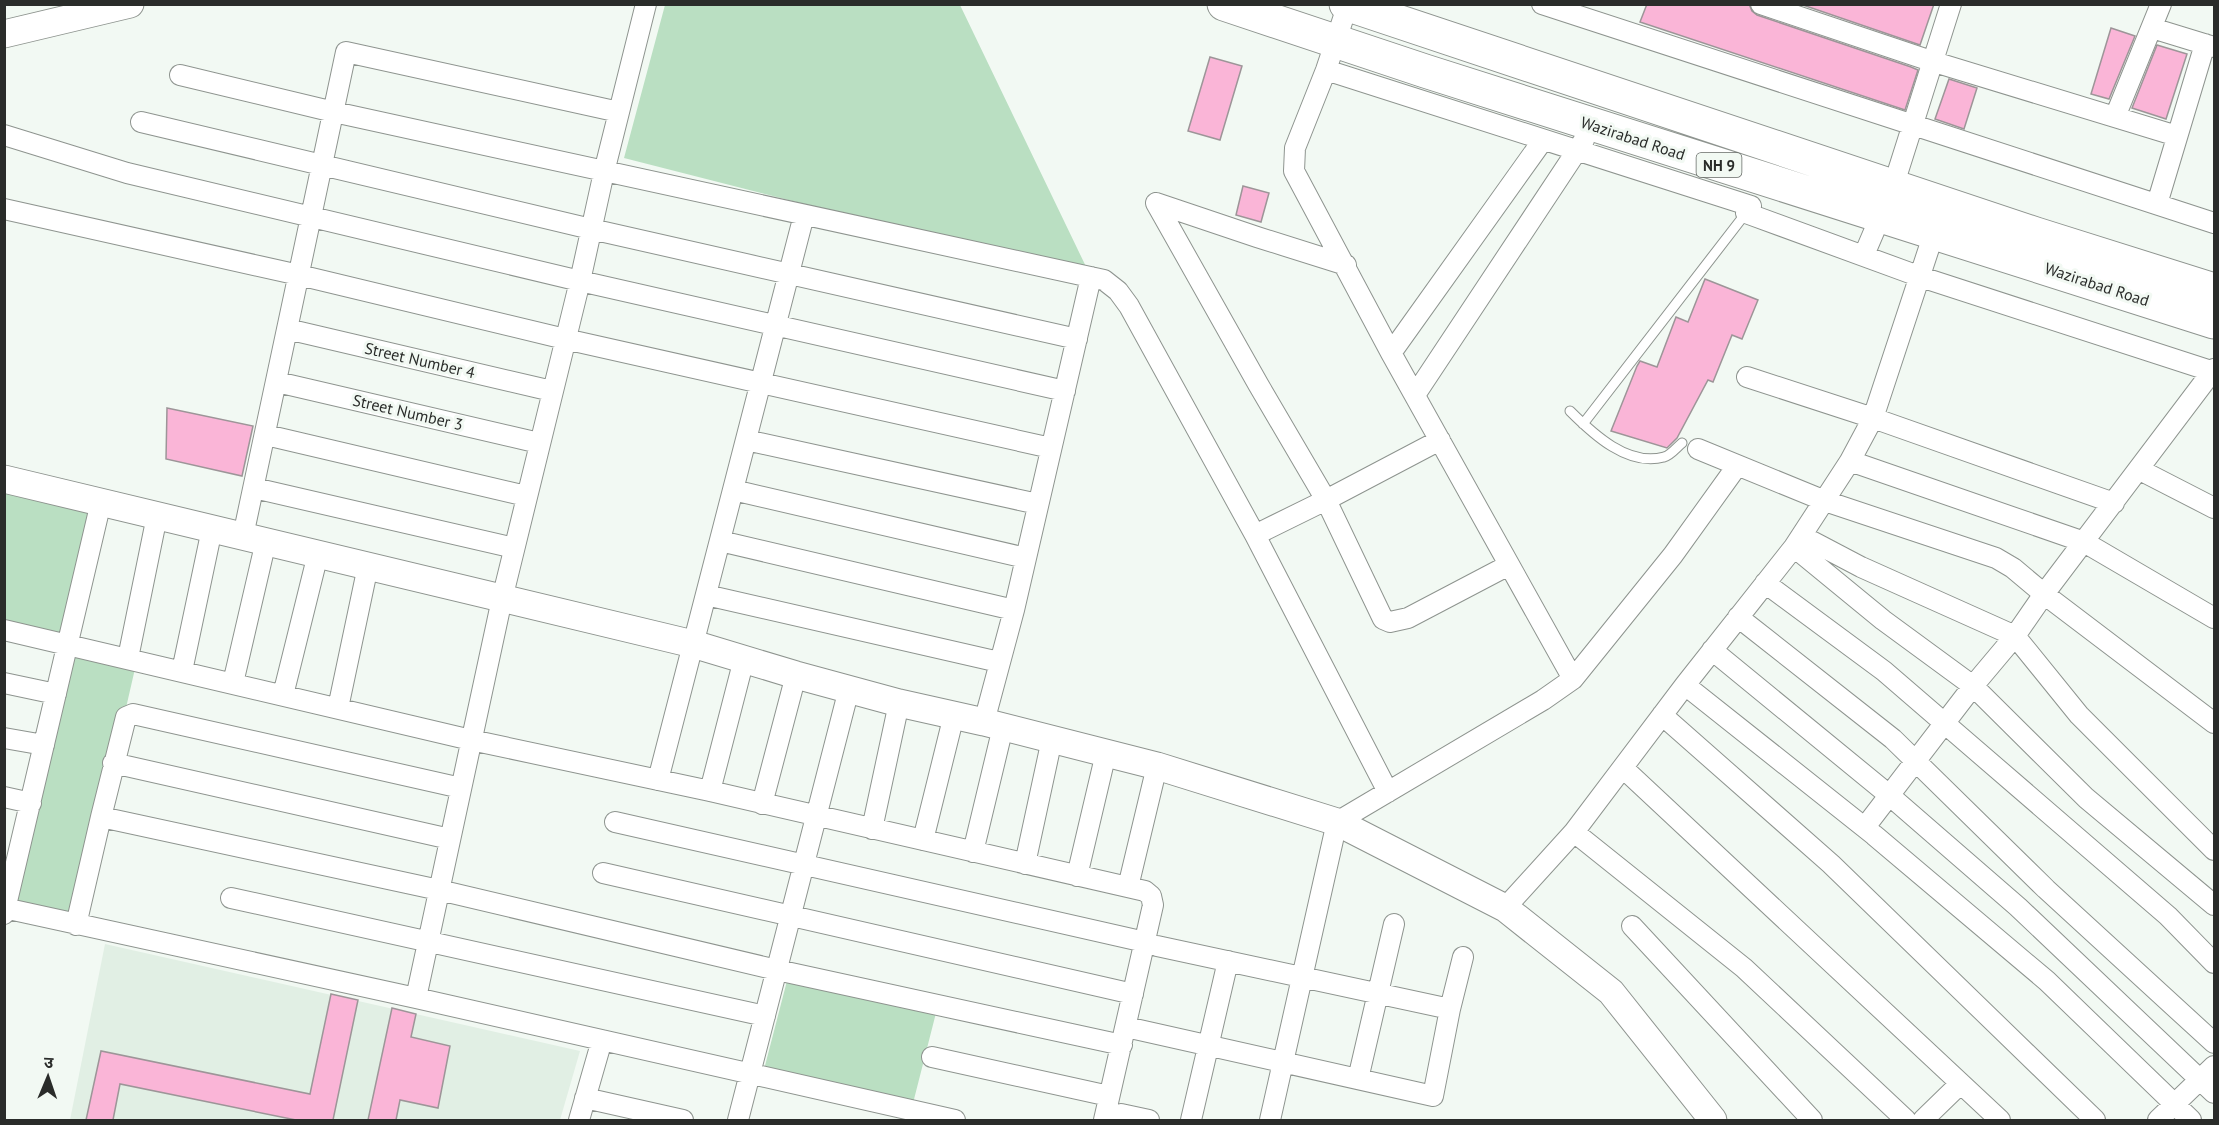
<svg xmlns="http://www.w3.org/2000/svg" width="2219" height="1125" viewBox="0 0 2219 1125" font-family="'PT Sans','Noto Sans Devanagari',sans-serif">
	<style>
		.built { fill: #e1efe4 }
		.green { fill: #badfc2 }
		.building { fill: #fab5d7; stroke: #9d9598; stroke-width: 1.5 }
		.lines { fill: none; stroke-linecap: round; stroke-linejoin: round }
		.lane-casing { stroke: #8e948f; stroke-width: 11 }
		.street-casing { stroke: #8e948f; stroke-width: 22 }
		.secondary-casing { stroke: #8e948f; stroke-width: 29 }
		.highway-casing { stroke: #8e948f; stroke-width: 35 }
		.lane { stroke: #fff; stroke-width: 9 }
		.street { stroke: #fff; stroke-width: 20 }
		.secondary { stroke: #fff; stroke-width: 27 }
		.highway { stroke: #fff; stroke-width: 33 }
		.labels { text-anchor: middle; dominant-baseline: central; stroke-width: 6; stroke-linejoin: round; paint-order: stroke }
		.shield { fill: #f2f9f3; stroke: #666a66; stroke-width: 1.5 }
		.shield-label { font-size: 15px; font-weight: bold; fill: #2a2c2a }
		.street-label { font-size: 16px; fill: #2a2c2a; stroke: #f2f9f3 }
	</style>
	<rect width="100%" height="100%" fill="#f2f9f3"/>
	<!-- built -->
	<path class="built" d="M105,944L580,1051L560,1120H70Z"/>
	<!-- green -->
	<path class="green" d="M665,5H960L1091,277L624,158Z
		M5,479L101,502L67,644L137,660L76,925L6,908L67,644L5,630Z
		M788,977L937,1009L910,1115L761,1081Z"/>
	<!-- building -->
	<path class="building" d="M1647,4H1749L1752,11L1757,15L1911,67L1918,70L1905,110L1640,22Z
		M1800,4H1934L1920,45Z
		M2111,28L2135,36L2109,99L2091,94Z
		M2157,45L2187,54L2166,119L2132,108Z
		M1210,57L1242,66L1220,140L1188,131Z
		M1949,79L1977,88L1964,129L1935,119Z
		M1243,186L1269,193L1261,222L1236,215Z
		M1705,279L1758,300L1742,339L1732,335L1713,382L1708,380L1677,438L1667,448L1611,431L1637,366L1640,361L1657,367L1676,317L1688,322Z
		M167,408L253,426L242,476L166,459Z
		M331,994L358,1000L333,1120H296L120,1084L113,1120H86L101,1051L310,1094Z
		M392,1008L416,1014L411,1037L450,1046L438,1108L400,1100L396,1120H368Z"/>
	<g class="lines">
		<!-- lane casing -->
		<g class="lane-casing">
			<path id="lane" d="M1570,411C1593,434 1628,467 1664,457C1670,456 1677,447 1682,443
				M1583,424L1746,213"/>
		</g>
		<!-- street casing -->
		<g class="street-casing">
			<path id="street" d="M1348,4L1326,70L1295,148L1294,171L1391,353L1573,679
				M1542,4L2214,223
				M1761,4L1931,61L2177,136
				M2152,28L2214,47
				M1326,70L1751,206L1746,213L1921,277L2214,372
				M180,75L334,112L1104,280L1118,291L1129,306L1255,535L1388,792
				M2115,117L2161,4
				M141,122L591,229L1077,339
				M4,135L127,173L580,281L1065,391
				M1156,203L1258,384L1326,500L1383,619L1390,622L1408,618L1509,565
				M1156,203L1257,237L1346,265
				M2157,204L2205,44
				M4,209L299,275L565,339L1051,448
				M1864,255L1893,187L1951,4
				M287,329L552,391
				M1391,353L1543,140
				M1747,377L1873,418L2114,503
				M277,382L539,443
				M1415,395L1584,140
				M266,435L526,496
				M746,440L1038,504
				M1698,449L1825,501L1996,558L2013,568L2044,594L2214,723
				M1850,461L2084,542L2214,618
				M2140,470L2214,508
				M254,488L514,548
				M733,490L1026,558
				M1255,535L1326,500L1440,440
				M243,536L346,52L619,112
				M1802,536L1861,567L2015,636L2079,715L2214,850
				M720,541L1014,610
				M1794,547L1883,620L1973,686L2086,798L2214,905
				M1765,583L1884,671L2168,916L2214,963
				M706,595L999,662
				M1738,617L1893,739L2046,889L2214,1043
				M4,630L471,740L710,791L1145,891L1151,896L1153,905L1104,1120
				M1712,650L1889,795L2018,907L2214,1093
				M128,658L157,516
				M182,671L212,529
				M4,683L56,694
				M233,683L266,541
				M1685,685L1874,835L2047,981L2191,1120
				M283,695L318,554
				M338,708L368,566
				M1662,715L1831,864L2095,1120
				M984,722L1014,610L1091,277
				M4,738L44,745
				M113,763L450,839
				M1623,768L2000,1120
				M658,780L804,215
				M710,791L744,659
				M4,797L31,803
				M762,804L796,675
				M101,817L126,717L133,714L461,788
				M615,822L1145,942
				M1865,827L1973,686L2015,636L2044,594L2214,369
				M872,829L899,703
				M1574,832L1744,968L1906,1120
				M923,840L954,715
				M973,852L1003,727
				M1025,864L1052,739
				M603,873L1133,994
				M1077,876L1106,753
				M1128,887L1157,766
				M231,898L765,1016
				M4,908L416,998L955,1120
				M1505,908L1574,832L1685,685L1794,547L1850,461L1873,418L1934,233
				M4,914L101,502
				M76,925L101,817L439,890L777,970L1122,1045
				M1632,926L1812,1120
				M1157,946L1450,1009
				M416,998L502,599L580,281L604,172L646,4
				M1126,1027L1433,1096L1450,1009L1463,957
				M932,1057L1109,1096
				M1358,1079L1394,924
				M585,1098L683,1120
				M1121,1114L1149,1120
				M579,1120L602,1040
				M738,1120L849,689
				M1191,1120L1228,961
				M1270,1120L1337,822L1543,700L1573,679L1673,555L1737,466
				M1923,1120L1960,1084
				M2158,1120L2214,1066"/>
		</g>
		<!-- secondary casing -->
		<g class="secondary-casing">
			<path id="secondary" d="M4,34L130,4
				M4,479L693,644L796,675L899,703L984,722L1157,766L1337,822L1505,908L1611,992L1713,1120"/>
		</g>
		<!-- highway casing -->
		<g class="highway-casing">
			<path id="highway" d="M1224,4L1425,71L2214,322
				M1346,4L2036,234L2214,290"/>
		</g>
		<!-- lane -->
		<use href="#lane" class="lane"/>
		<!-- street -->
		<use href="#street" class="street"/>
		<!-- secondary -->
		<use href="#secondary" class="secondary"/>
		<!-- highway -->
		<use href="#highway" class="highway"/>
	</g>
	<g class="labels">
		<!-- shield labels -->
		<rect class="shield" x="1696.5" y="153" width="45" height="24" rx="4.5"/>
		<g class="shield-label">
			<text x="1719" y="165">NH 9</text>
		</g>
		<!-- street labels -->
		<g class="street-label">
			<text transform="translate(1633 138) rotate(18)">Wazirabad Road</text>
			<text transform="translate(2097 284) rotate(18)">Wazirabad Road</text>
			<text transform="translate(420 360) rotate(13)">Street Number 4</text>
			<text transform="translate(408 412) rotate(13)">Street Number 3</text>
		</g>
	</g>
	<!-- border -->
	<rect width="2219" height="1125" fill="none" stroke="#2a2c2a" stroke-width="12"/>
	<!-- north arrow -->
	<g transform="translate(48 1077) rotate(2)" stroke="#f2f9f3" stroke-width="4.5" paint-order="stroke">
	<path d="M0-4.5L10 22L0 15L-10 22Z" fill="#2a2c2a"/>
	<text y="-9" font-size="16" font-weight="bold" text-anchor="middle" fill="#2a2c2a">उ</text>
	</g>
</svg>
